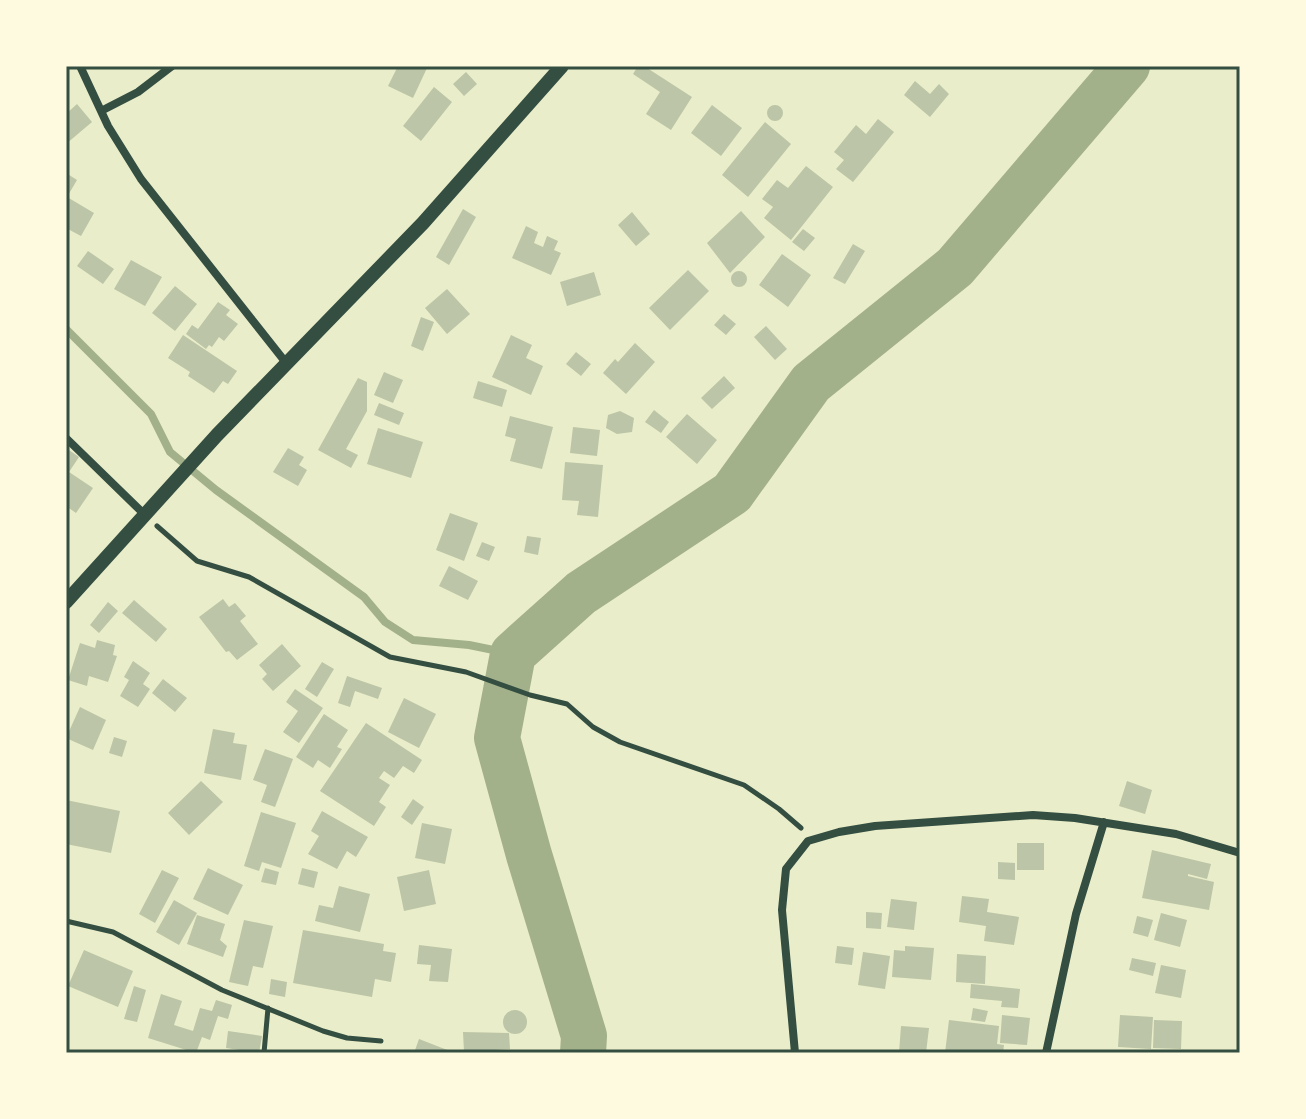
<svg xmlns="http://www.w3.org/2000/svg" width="1306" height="1119" viewBox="0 0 1306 1119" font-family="Overpass,sans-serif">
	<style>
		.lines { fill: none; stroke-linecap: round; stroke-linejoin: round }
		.stream { stroke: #a3b18a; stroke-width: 8 }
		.river { stroke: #a3b18a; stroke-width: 46 }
		.building { fill: #bcc5a7 }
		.path { stroke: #344e41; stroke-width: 5 }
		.minor { stroke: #344e41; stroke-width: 8 }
		.tertiary { stroke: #344e41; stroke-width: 14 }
		.neatline { fill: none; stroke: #344e41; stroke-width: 3 }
	</style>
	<rect width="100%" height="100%" fill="#e9edc9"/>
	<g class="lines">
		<!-- stream -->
		<path class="stream" d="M66,329L151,414L170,452L216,490L364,597L385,622L413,640L469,645L513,654"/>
		<!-- river -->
		<path class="river" d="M583,1053L584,1036L529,855L497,738L513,654L581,593L732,493L811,383L955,267L1127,66"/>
	</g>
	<!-- building -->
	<path class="building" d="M398,66L427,68L413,98L388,86Z
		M638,66H644L692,97L671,130L646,114L660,92L633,74Z
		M466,72L477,84L464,96L453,84Z
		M915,81L930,94L939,84L949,94L930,117L904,95Z
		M434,87L452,102L421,141L403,126Z
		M77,104L92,122L66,144V114Z
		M767 113a8 8 0 1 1 16 0a8 8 0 1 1-16 0Z
		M712,105L742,128L721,156L691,133Z
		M878,119L894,132L853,182L836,169L844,160L834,152L856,125L866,134Z
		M765,122L791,144L748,197L722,175Z
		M806,166L833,187L791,240L764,218L773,207L762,199L777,180L788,188Z
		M66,173L77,180L67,197L94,213L81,236L66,228Z
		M463,209L476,217L449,265L436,257Z
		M741,211L765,237L730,273L707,243Z
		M632,212L650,234L636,246L618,225Z
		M526,226L538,232L534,243L543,247L547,236L558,241L554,250L561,253L551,275L512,258Z
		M803,229L815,238L804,251L792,242Z
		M853,244L865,251L845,284L833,278Z
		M88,251L114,269L103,284L77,266Z
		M782,254L811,275L788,307L759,285Z
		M131,260L162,277L145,306L114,289Z
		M688,270L709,291L670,330L649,308Z
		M731 279a8 8 0 1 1 16 0a8 8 0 1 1-16 0Z
		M594,272L601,295L567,306L560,282Z
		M175,286L197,304L175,331L152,313Z
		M447,289L470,314L447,334L425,308Z
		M218,302L230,310L226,315L238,324L224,341L219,337L212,347L209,345L206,349L186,334L192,325L198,329Z
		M724,314L736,324L726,335L714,325Z
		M421,317L434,322L423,351L411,346Z
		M766,326L787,349L775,360L754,337Z
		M183,335L237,371L228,384L223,381L214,393L188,376L190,372L168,358Z
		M511,335L532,345L526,358L543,366L531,395L492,377Z
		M635,343L655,362L626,394L603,373L615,359L618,362Z
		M576,352L591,364L581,376L566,364Z
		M384,372L403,380L393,403L374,395Z
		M724,376L735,388L712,409L701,398Z
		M358,378L367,382V411L346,449L358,455L351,468L318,450Z
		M478,381L507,390L502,407L473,398Z
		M379,403L404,413L399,425L374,415Z
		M654,410L669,422L661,433L645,422Z
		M620,411L634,418L632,432L617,434L606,428L608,415Z
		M687,414L717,440L697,464L666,437Z
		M510,416L553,427L542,469L510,461L516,439L505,436Z
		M573,427L600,430L597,456L570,453Z
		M378,428L423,442L411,478L367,464Z
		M66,448L79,457L69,472L93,488L76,513L66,506Z
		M288,448L304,457L299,465L307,470L298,486L273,472Z
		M565,462L603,465L598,517L577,515L579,501L562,500Z
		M450,513L478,523L464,561L436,550Z
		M527,536L541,538L538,555L524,552Z
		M482,542L495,547L489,561L476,556Z
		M449,566L478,581L468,600L439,586Z
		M223,599L229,607L235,603L246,616L240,621L258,644L237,660L229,651L226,652L199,617Z
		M134,600L167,629L156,642L122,613Z
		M108,602L118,611L99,633L90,625Z
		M97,640L115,645L113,655L117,656L108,682L89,676L87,686L68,680L80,643L95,648Z
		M282,644L301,666L273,691L262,679L267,674L259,665Z
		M133,661L150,673L143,684L150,689L138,707L120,696L129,680L124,677Z
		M322,662L334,669L317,697L305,689Z
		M347,676L382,688L378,699L355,691L350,707L338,703Z
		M163,679L187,698L175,712L152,693Z
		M295,689L323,708L299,743L283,732L298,711L286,702Z
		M404,698L436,714L419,748L388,732Z
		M80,707L106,720L93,750L66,738Z
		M324,714L348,730L337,747L342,749L330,768L318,760L313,768L296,757Z
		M366,723L422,760L414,773L403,766L394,778L384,771L379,778L390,785L379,802L386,807L374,826L320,791Z
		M213,729L235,733L233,743L247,745L241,780L204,773Z
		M114,737L127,741L122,757L109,753Z
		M265,749L293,759L275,807L261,802L267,785L253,780Z
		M201,781L223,802L189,835L168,813Z
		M1127,781L1152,790L1145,814L1119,806Z
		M413,799L424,807L412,825L401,817Z
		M66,800L120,811L111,853L66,844Z
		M322,811L368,837L356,857L347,851L337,869L308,854L319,836L311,831Z
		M261,812L296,823L281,868L262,862L259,871L244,866Z
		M422,823L452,829L445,864L415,858Z
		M1017,843H1044V870H1017Z
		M1152,850L1211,864L1207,879L1188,874V876L1214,882L1209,910L1142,898Z
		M998,862L1015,863V880L998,879Z
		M208,868L243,885L228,915L193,899Z
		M265,868L279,872L276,885L261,882Z
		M302,868L318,872L314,888L298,884Z
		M162,870L179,878L155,923L139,914Z
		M429,870L436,904L404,911L397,877Z
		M339,886L370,894L360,932L315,921L319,905L333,908Z
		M962,896L989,899L987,912L1019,917L1014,945L984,941L986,926L959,922Z
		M891,899L917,902L914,930L887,927Z
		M174,900L197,913L179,945L156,932Z
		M866,912L882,913L881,929L866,928Z
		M1161,913L1187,920L1180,947L1154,940Z
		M197,915L225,924L220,940L227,946L223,957L187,944Z
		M1137,916L1153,920L1148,937L1133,933Z
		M244,920L273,926L263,968L253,966L248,986L229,982Z
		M303,930L384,944L383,951L396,953L391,982L375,979L372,997L293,983Z
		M419,945L452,949L448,982L429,981L431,965L417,964Z
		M837,946L854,948L852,965L835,963Z
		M905,946L934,948L931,980L892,977L894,950L905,951Z
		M84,950L133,971L118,1007L68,986Z
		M863,952L890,956L885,989L858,985Z
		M957,954L986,956L985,984L956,982Z
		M1132,958L1156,963L1153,976L1129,970Z
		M1161,965L1186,970L1181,998L1155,993Z
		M271,979L287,982L285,997L269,994Z
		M971,984L1020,989L1018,1008L1001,1007L1002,1001L970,998Z
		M134,986L146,990L137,1022L124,1019Z
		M161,994L182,1001L174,1025L193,1031L200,1008L212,1011L216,1000L232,1005L228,1019L218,1016L210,1040L202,1037L196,1053L148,1038Z
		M973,1008L988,1011L985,1022L971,1020Z
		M503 1022a12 12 0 1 1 24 0a12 12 0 1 1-24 0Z
		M1002,1015L1030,1018L1027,1045L1000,1043Z
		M1120,1015L1153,1017L1151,1049L1118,1047Z
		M949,1020L999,1026L997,1044L1004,1045L1003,1053H945Z
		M1154,1020L1182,1021L1181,1049L1153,1048Z
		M901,1026L929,1028L926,1053H899Z
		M228,1031L262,1036L259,1053L226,1048Z
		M463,1032L509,1033L510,1049L464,1052Z
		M419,1039L455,1053H414Z"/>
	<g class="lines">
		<!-- path -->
		<path class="path" d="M157,526L197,561L249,577L390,657L466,672L530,695L567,704L593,727L620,742L744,785L779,809L801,828
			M66,921L113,932L222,990L323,1031L347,1038L381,1041
			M264,1053L268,1008"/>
		<!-- minor -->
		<path class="minor" d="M80,66L108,126L141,179L287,364
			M101,111L138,92L172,66
			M66,438L144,514
			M795,1053L782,910L786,869L808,841L839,832L875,826L1033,815L1075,818L1176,834L1240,853
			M1046,1053L1076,914L1104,822"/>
		<!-- tertiary -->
		<path class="tertiary" d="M66,602L217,435L423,223L562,66"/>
	</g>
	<!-- border -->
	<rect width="1306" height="1119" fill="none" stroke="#fefae0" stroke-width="136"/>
	<rect x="68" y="68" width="1170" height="983" class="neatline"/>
</svg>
